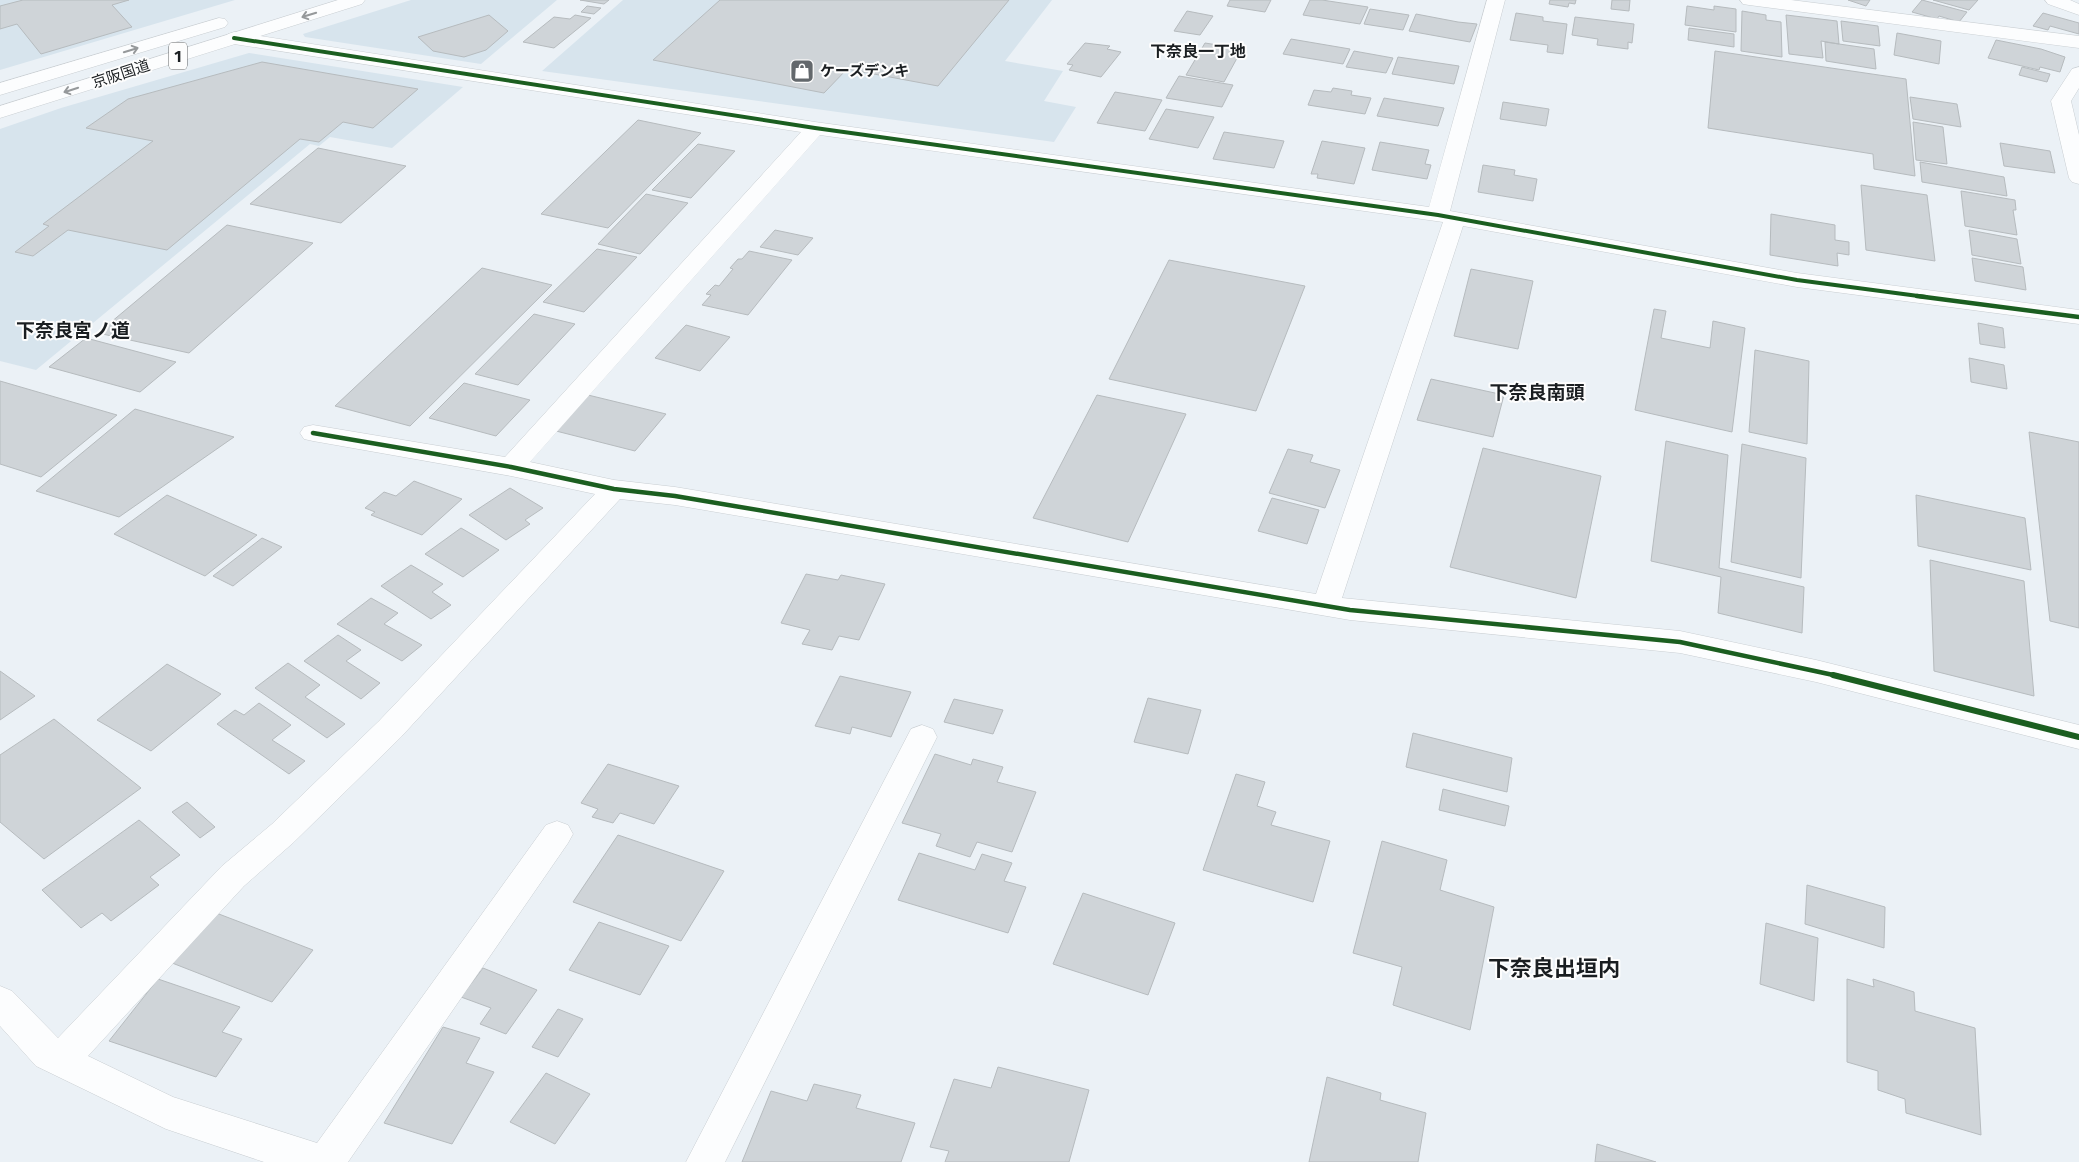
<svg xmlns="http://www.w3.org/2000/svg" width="2079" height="1162" viewBox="0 0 2079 1162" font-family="'Fira Sans','Noto Sans JP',sans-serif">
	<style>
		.built { fill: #d7e4ed }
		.building { fill: #cfd4d8; stroke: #b6bbbe }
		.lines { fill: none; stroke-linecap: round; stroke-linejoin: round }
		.street-casing { stroke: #c9ced2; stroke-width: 1 }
		.secondary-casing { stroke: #c9ced2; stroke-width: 1 }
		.highway-casing { stroke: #c9ced2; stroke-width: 1 }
		.street { fill: #fcfdfe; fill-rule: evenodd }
		.secondary { fill: #fcfdfe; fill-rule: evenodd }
		.highway { fill: #fcfdfe; fill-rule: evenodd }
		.cycleway-far2-casing { stroke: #fdfdfd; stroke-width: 6 }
		.cycleway-far1-casing { stroke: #fdfdfd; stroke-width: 8 }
		.cycleway-casing { stroke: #fdfdfd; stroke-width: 9 }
		.cycleway-far2 { stroke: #1b5e20; stroke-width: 4 }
		.cycleway-far1 { stroke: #1b5e20; stroke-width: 4.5 }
		.cycleway { stroke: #1b5e20; stroke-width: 6 }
		.oneway { stroke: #96999b }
		.labels { text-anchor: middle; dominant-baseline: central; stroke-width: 4; stroke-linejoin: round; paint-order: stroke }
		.far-poi-label { font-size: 15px; font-weight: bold; fill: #1a1e21; stroke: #fdfdfd; text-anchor: start }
		.far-street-label { font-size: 15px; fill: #1a1e21; stroke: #fdfdfd }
		.far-neighbourhood-label { font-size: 16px; font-weight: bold; fill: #1a1e21; stroke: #fdfdfd }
		.shield { fill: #fdfdfd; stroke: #5e6163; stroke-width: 1 }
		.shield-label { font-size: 16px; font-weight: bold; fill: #1a1e21 }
		.neighbourhood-label { font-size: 19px; font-weight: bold; fill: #1a1e21; stroke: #fdfdfd }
		.near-neighbourhood-label { font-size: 22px; font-weight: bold; fill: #1a1e21; stroke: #fdfdfd }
	</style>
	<rect width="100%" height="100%" fill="#ebf1f6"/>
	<!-- built -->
	<path class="built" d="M0,0H235L0,70Z
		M411,0H557L481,64L305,37L303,34Z
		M623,0H1052L1005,61L1063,71L1044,101L1076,107L1054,142L542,71Z
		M249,53L463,87L392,148L330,137L319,146L310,144L36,370L0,361V129L61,108Z"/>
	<!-- building -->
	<path class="building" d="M23,0H129L112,5L132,27L41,54L17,24L0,29V6Z
		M580,0H609L604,4Z
		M720,0H1009L938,86L847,69L824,93L653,60Z
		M1230,0H1271L1265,12L1227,6Z
		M1310,0H1322L1368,7L1360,24L1303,15Z
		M1550,0H1576L1575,4L1569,3L1568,7L1549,4Z
		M1612,0H1630L1629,11L1611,9Z
		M1848,0H1870L1866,6Z
		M1922,0L1967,12L1959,22L1939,16L1937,19L1912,12Z
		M1933,0H1978L1969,10Z
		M587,6L601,8L594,14L581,12Z
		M1687,6L1714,10V6L1736,9V32L1685,25Z
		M1370,9L1409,15L1403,30L1364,24Z
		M1187,11L1213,16L1200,35L1174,31Z
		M1742,11L1766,15V20L1781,22L1782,57L1741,51Z
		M1516,13L1543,17V21L1567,24L1563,54L1547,52L1548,45L1510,40Z
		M2043,13L2079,23V34L2050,26L2048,30L2033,26Z
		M1416,14L1458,22L1477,24L1470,42L1409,31Z
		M489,15L508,31L486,50L464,57L433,51L418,37Z
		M575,15L591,18L554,48L523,42L554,17L570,19Z
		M1786,15L1837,21L1839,44L1821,41L1823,58L1789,54Z
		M1575,17L1634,24L1632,43L1628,42V49L1597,45L1598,39L1572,35Z
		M1841,21L1878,26L1880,46L1843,41Z
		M1689,28L1734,34V47L1688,40Z
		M1897,33L1941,41L1939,64L1894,55Z
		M1291,39L1350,49L1343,64L1283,54Z
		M1996,40L2041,49L2065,57L2060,72L2040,67L2039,70L1988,58Z
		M1825,42L1874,49L1876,69L1826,61Z
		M1085,43L1110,46L1107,49L1121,52L1101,77L1069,70L1073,65L1067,64Z
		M1205,43L1242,49L1224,82L1186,75Z
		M1354,51L1393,58L1386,73L1346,67Z
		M1715,51L1906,79L1915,176L1874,169L1873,154L1708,128Z
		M1398,57L1459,66L1454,84L1392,74Z
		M262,62L418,89L373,128L343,122L319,142L300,139L167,250L68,230L33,256L15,252L49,226L43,224L153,141L86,128L128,99Z
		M2022,67L2050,74L2047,82L2019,75Z
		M1179,76L1233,85L1222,107L1166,98Z
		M1333,88L1352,91L1351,95L1371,98L1365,114L1308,105L1314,90L1331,92Z
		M1115,92L1162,100L1145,131L1097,123Z
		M1910,97L1957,104L1961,127L1913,119Z
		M1384,98L1444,108L1438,126L1377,116Z
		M1503,102L1549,109L1546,126L1500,119Z
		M1166,109L1214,117L1198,148L1149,139Z
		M638,120L701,133L608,228L541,214Z
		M1913,122L1943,127L1947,164L1916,160Z
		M1224,132L1284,141L1274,168L1213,159Z
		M1322,141L1365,148L1354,184L1317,178L1318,174H1311Z
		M1380,142L1429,150L1425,164L1431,165L1427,179L1372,170Z
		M2000,143L2050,151L2055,173L2004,166Z
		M698,144L735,151L691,198L652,190Z
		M318,148L406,166L341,223L250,204Z
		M1920,162L2004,177L2007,196L1922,182Z
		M1483,165L1515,170L1514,175L1537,179L1533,201L1478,192Z
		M1861,185L1927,195L1935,261L1866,250Z
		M1961,191L2015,200L2016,210H2013L2017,235L1965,226Z
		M646,194L688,203L640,254L598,244Z
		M1771,214L1835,225V240L1849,242V255L1837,253L1838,266L1770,255Z
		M227,225L313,243L189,353L98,333Z
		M775,230L813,238L798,255L760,247Z
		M1969,230L2017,239L2021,264L1972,255Z
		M597,249L637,257L584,312L543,302Z
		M749,251L792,260L748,315L702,305L711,295L706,294L715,285L719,286L733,269L730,268L738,259H742Z
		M1972,258L2023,267L2026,290L1975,281Z
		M1169,260L1305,286L1256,411L1109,379Z
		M482,268L552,285L410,426L335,406Z
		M1471,269L1533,281L1518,349L1454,336Z
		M1654,309L1666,311L1661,338L1710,348L1713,321L1745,328L1732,432L1635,410Z
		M534,314L575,324L518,385L475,374Z
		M1978,323L2003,328L2005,348L1980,344Z
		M686,325L730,337L700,371L655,358Z
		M86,338L176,362L140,392L49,367Z
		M1755,350L1809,361L1807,444L1749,432Z
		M1969,358L2004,365L2007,389L1971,382Z
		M1431,379L1504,395L1493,437L1417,420Z
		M0,381L117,415L41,477L0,464Z
		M464,383L530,400L496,436L429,418Z
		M588,395L666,414L635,451L556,431Z
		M1097,395L1186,414L1128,542L1033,518Z
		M135,409L234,437L119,517L36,491Z
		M2029,432L2079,442V628L2050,621Z
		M1666,441L1728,455L1719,568L1804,587L1802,633L1718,613L1721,577L1651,561Z
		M1742,444L1806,458L1801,578L1731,562Z
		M1483,448L1601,476L1576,598L1450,567Z
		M1288,449L1313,455L1310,462L1340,470L1325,508L1269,493Z
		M414,481L462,499L422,535L371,515L375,512L365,508L384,492L396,496Z
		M510,488L543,508L525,520L530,524L506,540L469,515Z
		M167,495L257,535L205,576L114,534Z
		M1916,495L2025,518L2031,570L1918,546Z
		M1272,498L1319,510L1307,544L1258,531Z
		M461,528L499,550L463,577L425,554Z
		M262,538L282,547L233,586L213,576Z
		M1930,560L2024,581L2034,696L1934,671Z
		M411,565L443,584L432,592L451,605L431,619L381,586Z
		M806,574L838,580L841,575L885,584L859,640L839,636L832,650L802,644L810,630L781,623Z
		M371,598L398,613L384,624L422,645L402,661L337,624Z
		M338,635L361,650L346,661L380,683L361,699L304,661Z
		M288,663L320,685L305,697L345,724L327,738L255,688Z
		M167,664L221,694L151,751L97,720Z
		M0,671L35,696L0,720Z
		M840,676L911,692L891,737L852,727L850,734L815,726Z
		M1148,698L1201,710L1188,754L1134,742Z
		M954,699L1003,710L993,734L944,722Z
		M259,703L291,725L272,740L305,761L289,774L217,724L235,710L244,715Z
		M54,719L141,788L44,859L0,822V755Z
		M1413,733L1512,758L1507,792L1406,767Z
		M935,754L971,765L973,759L1003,767L997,782L1036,792L1012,852L977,842L970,857L936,846L941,834L902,823Z
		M608,764L679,786L654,824L620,813L613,823L592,817L598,809L581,803Z
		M1236,774L1265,782L1257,806L1276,812L1271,825L1330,841L1313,902L1203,870Z
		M1443,789L1509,806L1505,826L1439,810Z
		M187,802L215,827L200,838L172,812Z
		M139,820L180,855L150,877L159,885L111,921L102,913L81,928L42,890Z
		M618,835L724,871L681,941L573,902Z
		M1382,841L1447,860L1440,890L1494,907L1470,1030L1393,1005L1402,967L1353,953Z
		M919,853L975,870L982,854L1012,863L1004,881L1026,887L1008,933L898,900Z
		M1807,885L1885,907L1884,948L1805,924Z
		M1083,893L1175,923L1148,995L1053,964Z
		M211,911L313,950L272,1002L167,961Z
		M599,922L669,946L640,995L569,970Z
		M1766,923L1818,938L1814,1001L1760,984Z
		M483,968L537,990L506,1034L480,1024L491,1008L461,997Z
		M158,979L240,1007L222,1032L242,1039L216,1077L109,1041Z
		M1847,979L1874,987L1873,979L1914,992L1915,1011L1975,1028L1981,1135L1906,1113L1905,1099L1878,1090V1071L1847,1062Z
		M558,1009L583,1019L558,1057L532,1047Z
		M443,1027L480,1038L466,1063L494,1072L452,1144L384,1123Z
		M998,1067L1089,1090L1069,1162H945L949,1151L930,1147L954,1079L991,1088Z
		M546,1073L590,1094L555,1144L510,1122Z
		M1327,1077L1381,1093L1380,1100L1426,1113L1418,1162H1309Z
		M814,1084L861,1095L856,1108L915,1123L901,1162H742L771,1091L807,1101Z
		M1597,1144L1656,1162H1595Z"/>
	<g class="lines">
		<!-- street casing -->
		<g class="street-casing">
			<path id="street" d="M1487,0H1505L1450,211L1797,273L2079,310V324L1797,287L1463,226L1342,598L1680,631L1816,660L2079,725V749L1816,682L1680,653L1350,620L675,505L620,499L401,737L294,842L244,886L88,1056L173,1097L317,1143L546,825L557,821L568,825L573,834L568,843L348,1162H264L166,1129L36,1066L0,1026V986L12,991L58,1038L222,866L272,824L379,721L595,494L511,476L313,441L304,439L300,433L304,427L313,425L505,457L801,132L234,44L228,42L225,38L228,34L234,32L815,122L1429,207ZM820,135L1443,222L1316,594L675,487L614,480L530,462Z
				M1740,0H1791L2079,36V48L1749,5L1743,4Z
				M2079,67V88L2071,101L2079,135V184L2072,182L2069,178L2051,101L2072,69Z
				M922,725L933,729L937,737L725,1162H686L911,729Z"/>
		</g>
		<!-- secondary casing -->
		<g class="secondary-casing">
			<path id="secondary" d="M2045,0H2070L2079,4V15L2048,4Z"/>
		</g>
		<!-- highway casing -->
		<g class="highway-casing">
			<path id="highway" d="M338,0H365L362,4L0,118V106Z
				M219,18L225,19L228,23L225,27L0,95V83Z"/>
		</g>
		<!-- street -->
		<use href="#street" class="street"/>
		<!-- secondary -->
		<use href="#secondary" class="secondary"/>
		<!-- highway -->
		<use href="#highway" class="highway"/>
		<!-- cycleway-far2 casing -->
		<g class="cycleway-far2-casing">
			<path id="cycleway-far2" d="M234,38L815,128L1438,215L1797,280L1926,297"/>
		</g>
		<!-- cycleway-far1 casing -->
		<g class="cycleway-far1-casing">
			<path id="cycleway-far1" d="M1917,296L2079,317
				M313,433L511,467L614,489L675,496L1350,610L1680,642L1838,676"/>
		</g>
		<!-- cycleway casing -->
		<g class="cycleway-casing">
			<path id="cycleway" d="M1833,675L2079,737"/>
		</g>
		<!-- cycleway-far2 -->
		<use href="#cycleway-far2" class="cycleway-far2"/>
		<!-- cycleway-far1 -->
		<use href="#cycleway-far1" class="cycleway-far1"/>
		<!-- cycleway -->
		<use href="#cycleway" class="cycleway"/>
	</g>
	<!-- one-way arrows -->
	<defs><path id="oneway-shaft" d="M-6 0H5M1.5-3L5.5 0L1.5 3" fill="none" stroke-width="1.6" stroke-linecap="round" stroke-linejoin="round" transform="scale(1.25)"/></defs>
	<g class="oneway">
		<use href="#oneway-shaft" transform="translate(309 15) rotate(163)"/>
		<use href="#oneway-shaft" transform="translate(131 50) rotate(-17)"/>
		<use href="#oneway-shaft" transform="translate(71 90) rotate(162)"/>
	</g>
	<!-- icons -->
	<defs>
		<g id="shop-square" transform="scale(1.25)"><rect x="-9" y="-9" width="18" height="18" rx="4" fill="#63686c" stroke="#fdfdfd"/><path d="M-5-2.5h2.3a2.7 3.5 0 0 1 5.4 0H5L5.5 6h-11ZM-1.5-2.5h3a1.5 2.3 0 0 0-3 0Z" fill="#fff"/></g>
	</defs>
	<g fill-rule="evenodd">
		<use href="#shop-square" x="802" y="71"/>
	</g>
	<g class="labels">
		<!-- far-poi labels -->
		<g class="far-poi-label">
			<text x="820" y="71">ケーズデンキ</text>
		</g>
		<!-- far-street labels -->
		<g class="far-street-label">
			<text transform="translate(121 74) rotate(-18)">京阪国道</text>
		</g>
		<!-- far-neighbourhood labels -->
		<g class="far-neighbourhood-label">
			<text x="1198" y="51">下奈良一丁地</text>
		</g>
		<!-- shield labels -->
		<rect class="shield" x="169" y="42.5" width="18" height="27" rx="4"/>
		<g class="shield-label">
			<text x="178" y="56">1</text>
		</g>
		<!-- neighbourhood labels -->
		<g class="neighbourhood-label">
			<text x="73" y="330">下奈良宮ノ道</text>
			<text x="1537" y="392">下奈良南頭</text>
		</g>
		<!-- near-neighbourhood labels -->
		<g class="near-neighbourhood-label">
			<text x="1554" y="968">下奈良出垣内</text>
		</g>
	</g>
</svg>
